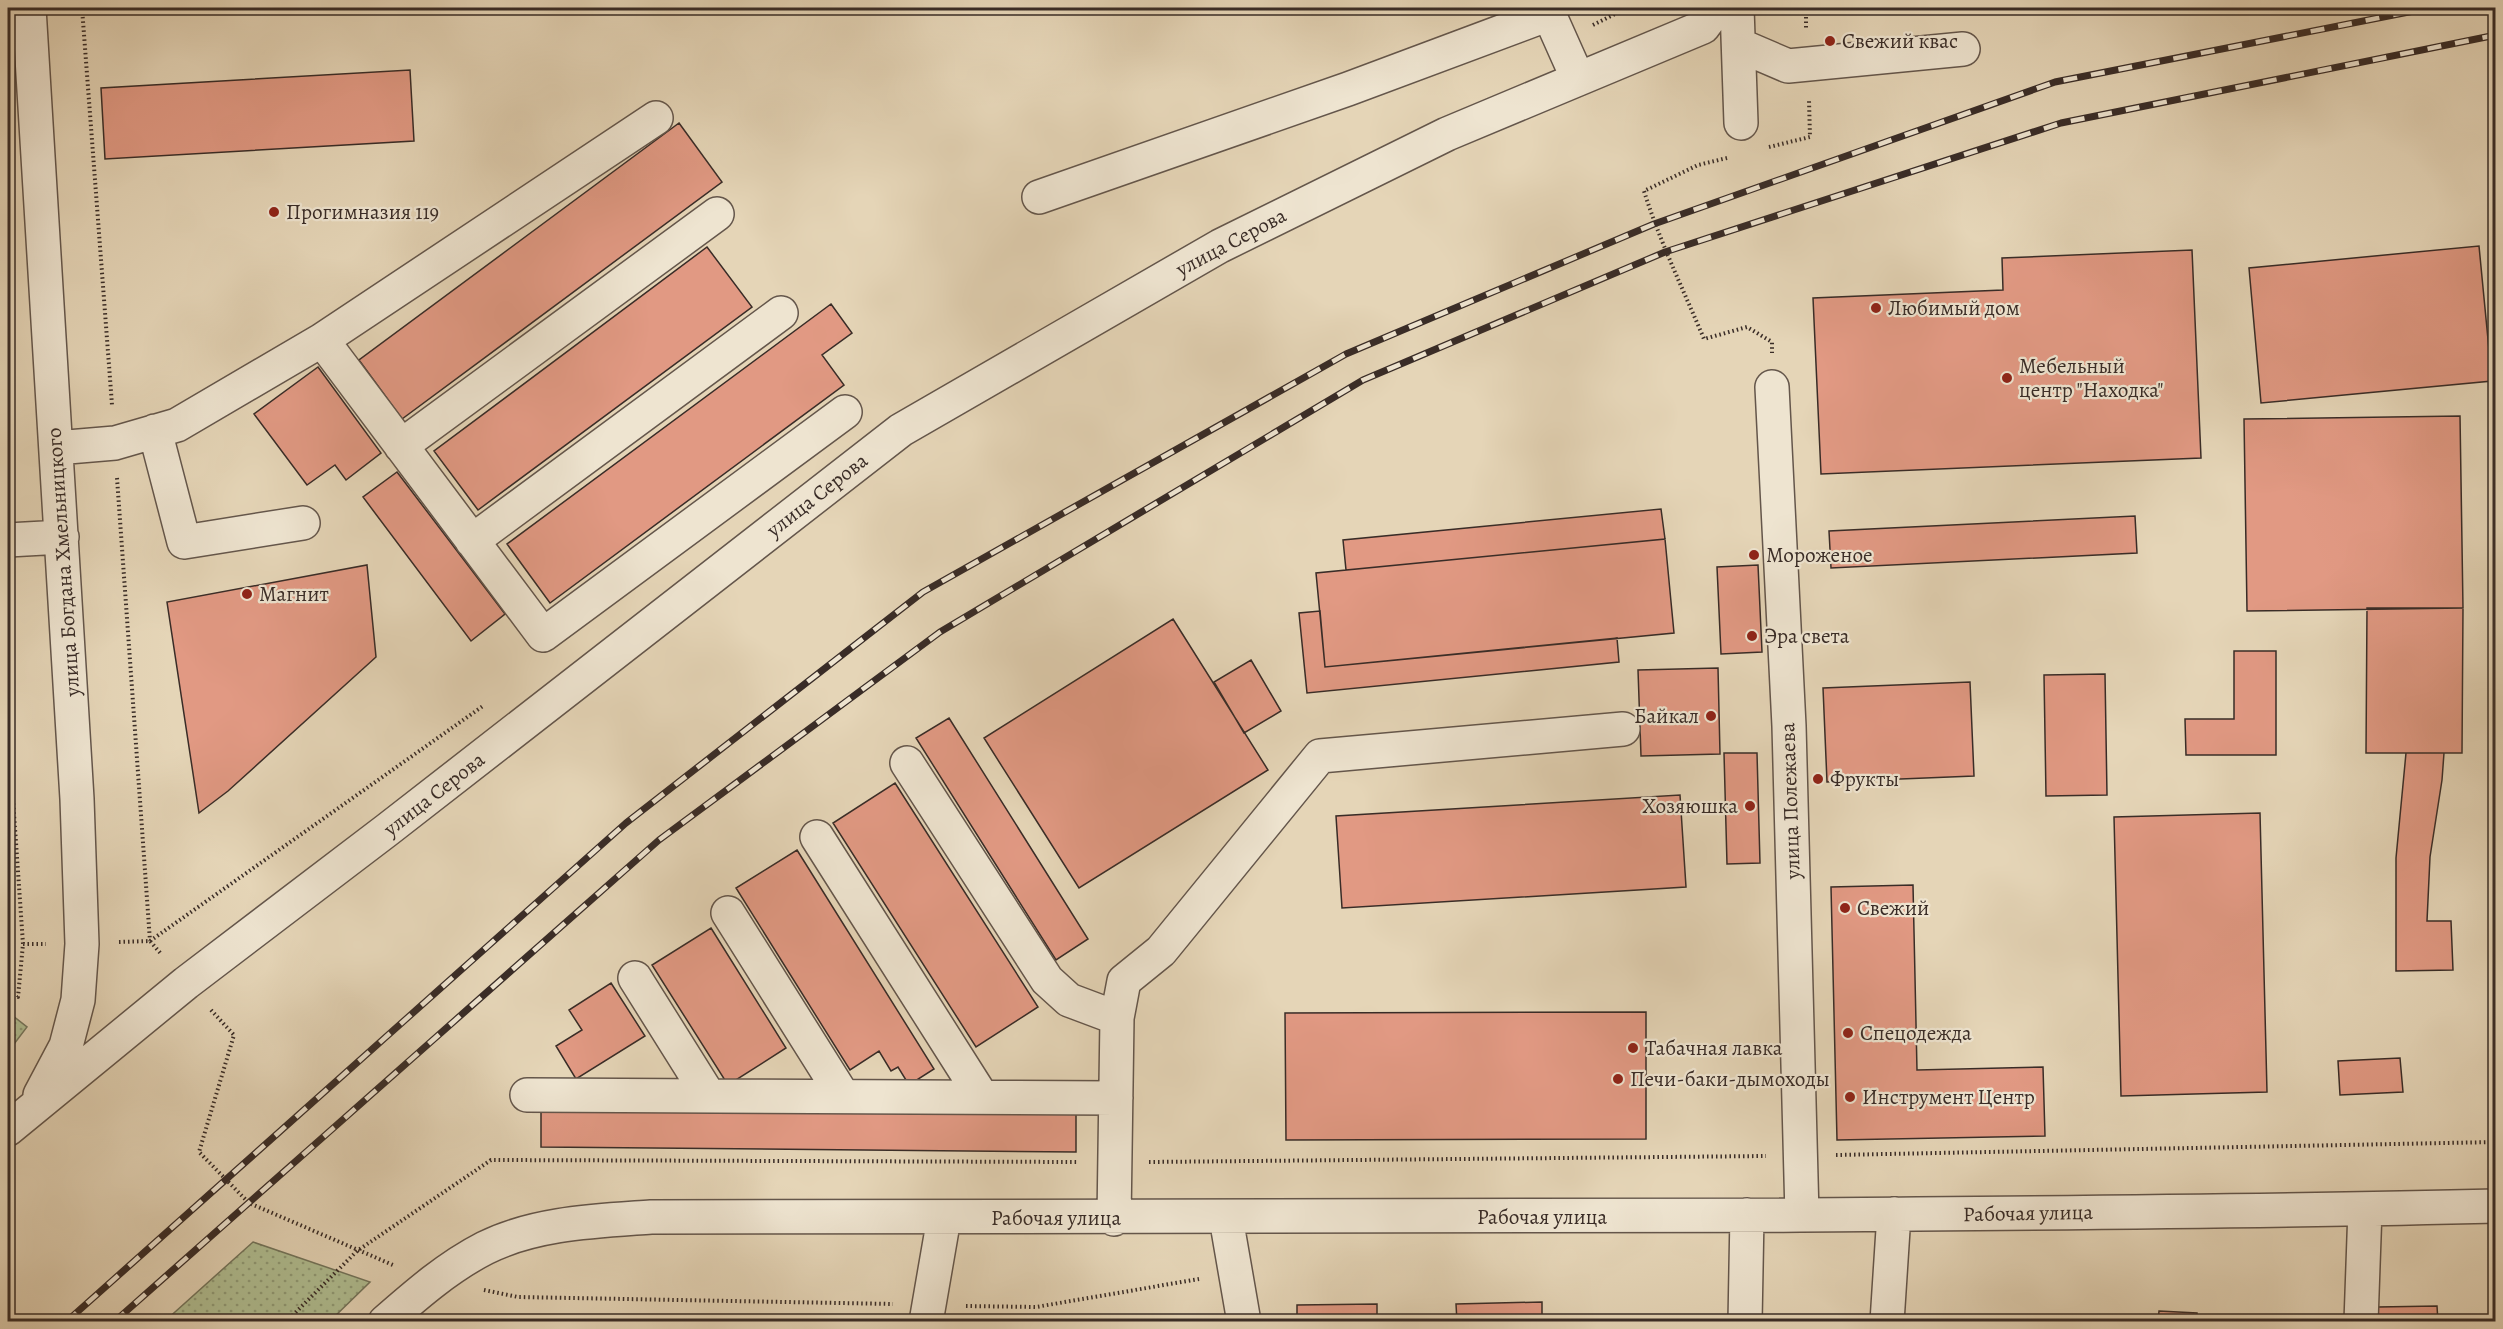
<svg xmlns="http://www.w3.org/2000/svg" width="2503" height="1329" viewBox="0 0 2503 1329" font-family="Alegreya,serif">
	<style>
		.grass { fill: url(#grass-dots); stroke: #74755c; stroke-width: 1.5 }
		.green { fill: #b0be92; stroke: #74755c; stroke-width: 1.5 }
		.building { fill: #e19983; stroke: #392c27; stroke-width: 1.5 }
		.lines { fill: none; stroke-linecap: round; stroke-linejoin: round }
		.minor-casing { stroke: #64564b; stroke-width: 36 }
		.path { stroke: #392c27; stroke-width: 4; stroke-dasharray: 1.5 3; stroke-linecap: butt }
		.minor { stroke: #eee4d0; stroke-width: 33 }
		.rail-casing { stroke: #392c27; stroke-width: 7 }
		.rail { stroke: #eee4d0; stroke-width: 4.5; stroke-dasharray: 14; stroke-linecap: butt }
		.poi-dot { fill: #8f2418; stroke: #eee4d0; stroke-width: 2 }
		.labels { text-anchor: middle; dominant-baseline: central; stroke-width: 4.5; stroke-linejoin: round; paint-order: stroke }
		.poi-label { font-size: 21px; fill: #392c27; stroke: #eee4d0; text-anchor: start }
		.street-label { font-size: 21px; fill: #392c27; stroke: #eee4d0 }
	</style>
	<defs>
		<pattern id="grass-dots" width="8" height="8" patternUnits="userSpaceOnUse" patternTransform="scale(1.5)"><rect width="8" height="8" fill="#b0be92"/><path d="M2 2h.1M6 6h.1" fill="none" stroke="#909b77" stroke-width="1.8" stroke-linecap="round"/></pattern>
	</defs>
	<rect width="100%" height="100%" fill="#e5d5b7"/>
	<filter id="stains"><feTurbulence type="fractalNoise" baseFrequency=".00333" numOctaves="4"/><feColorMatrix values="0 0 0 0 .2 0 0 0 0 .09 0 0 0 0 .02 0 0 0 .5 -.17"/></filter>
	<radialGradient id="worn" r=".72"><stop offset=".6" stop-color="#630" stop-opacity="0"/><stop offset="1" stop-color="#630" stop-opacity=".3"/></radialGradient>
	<!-- grass -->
	<path class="grass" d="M8,1012L27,1027L8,1052Z
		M253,1242L370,1282L330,1321H165Z"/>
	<!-- green -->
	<path class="green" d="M8,909L11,985H8Z"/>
	<!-- building -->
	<path class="building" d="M410,70L414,141L105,159L101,88Z
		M679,123L722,182L402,419L359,360Z
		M2479,246L2492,381L2261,403L2249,268Z
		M707,247L752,307L478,510L434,451Z
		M2192,250L2201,458L1821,474L1813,298L2003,290L2002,258Z
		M831,304L852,333L822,355L844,385L550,603L507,544Z
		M318,367L381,453L346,480L335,465L307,485L254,414Z
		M2460,416L2463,608L2247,611L2244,419Z
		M397,472L505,614L471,641L363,497Z
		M1661,509L1665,539L1346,570L1343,540Z
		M2135,516L2137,553L1831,568L1829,531Z
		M1665,539L1674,633L1325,667L1316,573Z
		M367,565L376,657L228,791L199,813L167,602Z
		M1758,565L1762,652L1721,654L1717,567Z
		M2367,608H2463L2462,753H2366Z
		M1320,611L1325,667L1617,638L1619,662L1307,693L1299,613Z
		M1173,619L1268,770L1079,888L984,738Z
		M2234,651H2276V755H2186L2185,719H2234Z
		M1251,660L1281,711L1244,733L1214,682Z
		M1718,668L1720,754L1641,756L1638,670Z
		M2105,674L2107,795L2046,796L2044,675Z
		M1970,682L1974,776L1827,782L1823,688Z
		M949,718L1088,939L1056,960L916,738Z
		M1724,753H1757L1760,863L1727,864Z
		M2406,753H2444L2442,780L2430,857L2427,921H2451L2453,970L2396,971V858Z
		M895,783L1038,1007L976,1047L833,823Z
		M1680,795L1686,887L1342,908L1336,816Z
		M2260,813L2267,1092L2121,1096L2114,817Z
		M797,850L934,1069L909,1085L898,1067L891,1071L879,1051L850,1070L736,888Z
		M1913,885L1917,1070L2043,1067L2045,1136L1837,1140L1831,887Z
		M711,928L786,1048L728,1085L652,965Z
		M611,983L645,1036L576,1079L556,1046L582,1030L569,1010Z
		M1646,1012V1139L1286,1140L1285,1013Z
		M2400,1058L2403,1092L2340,1095L2338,1061Z
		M541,1109L1076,1114V1152L541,1147Z
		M1542,1302V1322H1457L1456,1304Z
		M1377,1304V1322H1297V1305Z
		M2437,1306L2438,1322H2378V1307Z
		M2159,1311L2197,1313V1322H2158Z"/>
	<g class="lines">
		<!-- minor casing -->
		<g class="minor-casing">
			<path id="minor" d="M29,8L77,799L82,944L78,1000L66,1046L40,1095
				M1737,8L1741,123
				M1739,45L1788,66L1963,49
				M1039,197L1348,89L1549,14L1578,79
				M322,340L543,635L845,412
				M1772,387L1789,726L1802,1215
				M155,431L184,542L303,523
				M401,446L717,214
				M56,448L115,443L177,425L322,340L656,118
				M8,540L62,537
				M472,541L781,313
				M907,763L1047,980L1069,1000L1117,1018
				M817,837L982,1097
				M728,913L843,1096
				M635,978L709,1096
				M527,1095L1116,1098
				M8,1129L186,983L387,830L901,430L1220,246L1447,134L1703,27L1717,8
				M1226,1218L1244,1322
				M1114,1219L1117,1018L1124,981L1161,951L1320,756L1623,729
				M385,1322C417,1294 448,1267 485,1248C535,1223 596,1221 651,1217C1035,1219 1418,1218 1801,1215C2032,1213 2264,1212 2496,1206
				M926,1322L944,1218
				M1745,1322L1747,1215
				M1887,1322L1894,1214
				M2361,1322L2365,1209"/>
		</g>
		<!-- path -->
		<path class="path" d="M82,8L112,405
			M1806,8V29
			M1593,25L1627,8
			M1769,147L1810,137L1809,100
			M1727,158L1698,165L1644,191C1660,242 1683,289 1704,339L1747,327L1772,342V353
			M117,478L150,941
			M8,727L23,944L18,997H8
			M150,941L483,706
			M119,942L150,941L162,955
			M23,944H46
			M211,1010L234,1035L199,1152L249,1203L393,1265
			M1836,1155L2496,1142
			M1149,1162L1766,1156
			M484,1290L518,1297L893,1304
			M966,1306L1036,1307L1199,1279
			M286,1322L357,1251L491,1160L1079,1162"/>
		<!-- minor -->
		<use href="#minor" class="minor"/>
		<!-- rail casing -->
		<g class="rail-casing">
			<path id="rail" d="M66,1322L626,823L923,592L1346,354L1654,224L2055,82L2429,8
				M114,1322L659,840L940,632L1363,380L1665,252L2061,123L2496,35"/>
		</g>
		<!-- rail -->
		<use href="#rail" class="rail"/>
	</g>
	<!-- markers -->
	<g class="poi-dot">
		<circle cx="1830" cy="41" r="6"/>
		<circle cx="274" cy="212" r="6"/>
		<circle cx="1876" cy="308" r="6"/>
		<circle cx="2007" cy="378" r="6"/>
		<circle cx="1754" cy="555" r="6"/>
		<circle cx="247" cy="594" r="6"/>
		<circle cx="1752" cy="636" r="6"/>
		<circle cx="1711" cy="716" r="6"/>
		<circle cx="1818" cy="779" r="6"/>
		<circle cx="1750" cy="806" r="6"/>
		<circle cx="1845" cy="908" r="6"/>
		<circle cx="1848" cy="1033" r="6"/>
		<circle cx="1633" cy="1048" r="6"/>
		<circle cx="1618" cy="1079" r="6"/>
		<circle cx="1850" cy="1097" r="6"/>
	</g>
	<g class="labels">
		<!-- poi labels -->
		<g class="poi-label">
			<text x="1842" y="41">Свежий квас</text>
			<text x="286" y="212">Прогимназия 119</text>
			<text x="1888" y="308">Любимый дом</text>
			<text x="2019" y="366">Мебельный<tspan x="2019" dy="24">центр "Находка"</tspan></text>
			<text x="1766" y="555">Мороженое</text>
			<text x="259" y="594">Магнит</text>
			<text x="1764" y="636">Эра света</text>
			<text x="1699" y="716" text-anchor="end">Байкал</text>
			<text x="1830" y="779">Фрукты</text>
			<text x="1738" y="806" text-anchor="end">Хозяюшка</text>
			<text x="1857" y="908">Свежий</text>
			<text x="1860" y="1033">Спецодежда</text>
			<text x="1645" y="1048">Табачная лавка</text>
			<text x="1630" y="1079">Печи-баки-дымоходы</text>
			<text x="1862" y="1097">Инструмент Центр</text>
		</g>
		<!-- street labels -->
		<g class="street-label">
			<text transform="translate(1231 242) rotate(-28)">улица Серова</text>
			<text transform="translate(817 495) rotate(-38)">улица Серова</text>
			<text transform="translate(63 562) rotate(-94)">улица Богдана Хмельницкого</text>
			<text transform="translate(434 794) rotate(-38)">улица Серова</text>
			<text transform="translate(1790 801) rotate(-92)">улица Полежаева</text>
			<text transform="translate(2028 1213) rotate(-1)">Рабочая улица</text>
			<text x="1542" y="1217">Рабочая улица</text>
			<text x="1056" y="1218">Рабочая улица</text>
		</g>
	</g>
	<!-- margin -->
	<rect width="2503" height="1329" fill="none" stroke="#e5d5b7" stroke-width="30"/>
	<rect x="9" y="9" width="2485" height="1311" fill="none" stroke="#392c27" stroke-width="3"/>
	<rect x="15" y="15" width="2473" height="1299" fill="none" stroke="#392c27" stroke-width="1.5"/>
	<rect width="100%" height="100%" filter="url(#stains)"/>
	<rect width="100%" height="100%" fill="url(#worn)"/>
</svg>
